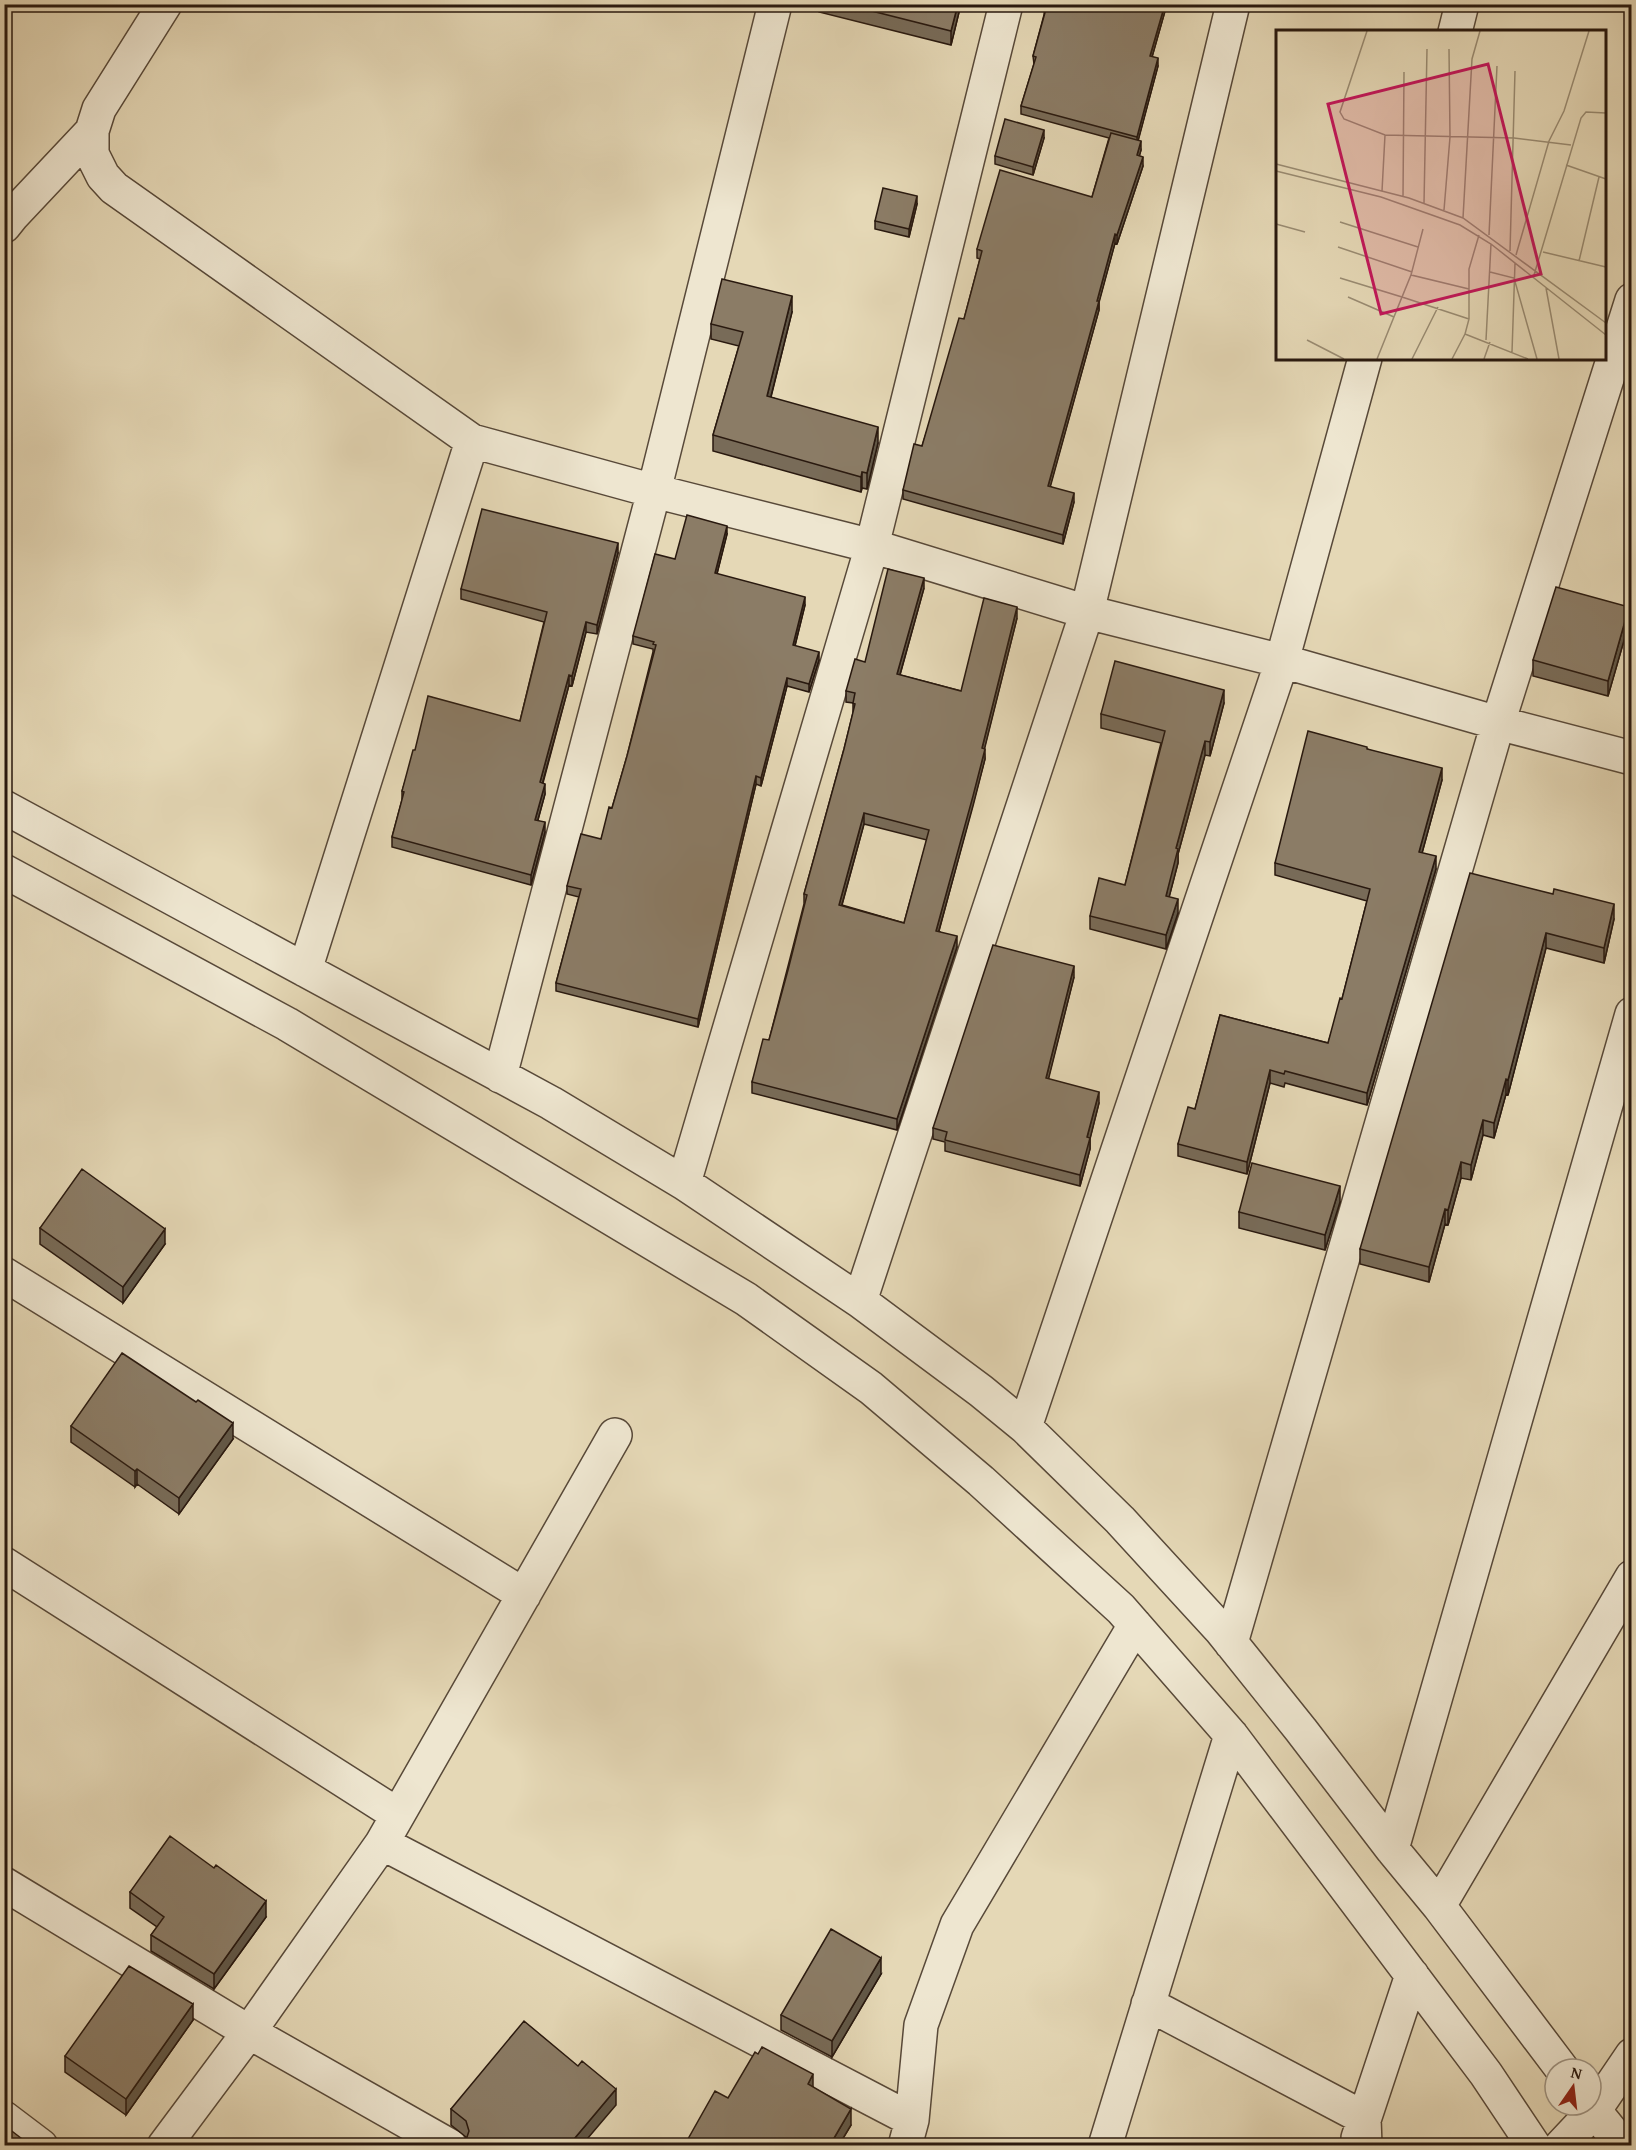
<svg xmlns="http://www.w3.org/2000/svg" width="1636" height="2150" viewBox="0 0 1636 2150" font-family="'Gentium Book Plus',serif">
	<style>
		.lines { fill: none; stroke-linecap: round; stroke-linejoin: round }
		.minor-casing { stroke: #584939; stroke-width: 36 }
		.minor { stroke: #eee6d0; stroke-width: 33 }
		.wall { fill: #786b58; stroke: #29190f; stroke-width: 1.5; fill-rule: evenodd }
		.shaded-wall { fill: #615747; stroke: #29190f; stroke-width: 1.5 }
		.building { fill: #8b7c66; stroke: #29190f; stroke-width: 1.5; fill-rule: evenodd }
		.inset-road { fill: none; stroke: #9a8c73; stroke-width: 1.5 }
		.view { fill: #c2185b; fill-opacity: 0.15; stroke: #c2185b; stroke-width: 3 }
		.inset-edge { fill: none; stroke: #29190f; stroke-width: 3 }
	</style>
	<rect width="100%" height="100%" fill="#e5d8b6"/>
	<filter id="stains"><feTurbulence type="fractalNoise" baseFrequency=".00333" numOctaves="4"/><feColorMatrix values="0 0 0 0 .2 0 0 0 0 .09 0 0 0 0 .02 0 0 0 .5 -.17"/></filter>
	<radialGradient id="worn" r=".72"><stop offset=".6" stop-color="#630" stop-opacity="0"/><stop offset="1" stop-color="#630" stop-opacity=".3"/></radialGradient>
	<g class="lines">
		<!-- minor casing -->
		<g class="minor-casing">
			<path id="minor" d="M165,4L99,109L92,131V154L103,176L114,188L472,441L654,491L872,546L1087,612L1282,661L1498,723L1632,758
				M1455,32L1462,4
				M4,226L12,216L92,131
				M4,807L551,1103L684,1183L860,1301L981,1391L1025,1427L1120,1520L1220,1629L1301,1730L1392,1849L1439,1906L1562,2069
				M4,871L287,1024L746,1299L871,1388L981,1481L1121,1609L1231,1735L1486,2074L1534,2146
				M305,970L472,441
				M500,1076L654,491L775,4
				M684,1183L872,546L1006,4
				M4,1274L524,1595
				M860,1301L1087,612L1233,4
				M1025,1427L1282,661L1365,358
				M4,1564L398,1815
				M1231,1643L1498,723L1632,300
				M382,1843L615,1435
				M1392,1849L1632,1014
				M4,1884L249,2032L382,1843L912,2120
				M1439,1906L1632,1577
				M1148,2004L1364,2118L1365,2146
				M1590,2105L1623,2146
				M4,2118L41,2146
				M1358,2138L1412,1975
				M164,2146L249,2032L450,2146
				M905,2146L912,2120L921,2025L957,1925L1135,1625
				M1105,2146L1231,1735
				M1561,2146L1594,2111L1632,2055"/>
		</g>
		<!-- minor -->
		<use href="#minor" class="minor"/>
	</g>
	<!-- wall -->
	<path class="wall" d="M819,4H961L951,45L819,12Z
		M1045,4H1167L1152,57L1158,66L1138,140L1141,150L1139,156L1143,166L1117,244L1115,243L1099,301V310L1050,486L1074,502L1063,544L903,499V490L922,446L964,319L980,259L977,258V249L1092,197L1109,138L1021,114V106L1034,64L1033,56L1044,15Z
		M1044,138L1033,175L995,164V156Z
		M917,204L909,237L875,229V221Z
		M792,312L771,397L878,443L867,489L862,488L861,492L713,451V435L739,346L711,339V324Z
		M727,534L717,574L805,605L795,646L819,660L809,692L787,686L761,786L756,784L698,1027L556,991V983L579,897L567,894V886L601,839L612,808L627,756L653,652V649L633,644V636L675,559Z
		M618,553L597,634L586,632L572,686L569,685L543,783L545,794L538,820L545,832L531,885L392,847V837L402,800V791L415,750L520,721L544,622L461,599V589Z
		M924,588L900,675L961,691L1017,618L984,749L985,759L939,931L957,947L897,1130L752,1093V1082L769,1040L804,904V894L844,749L853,713V703L846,702V691L865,662ZM864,824L927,840L904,923L842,905Z
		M1629,623L1608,696L1533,676V660Z
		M1224,703L1210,756L1205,755L1178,854V863L1169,897L1178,913L1166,949L1090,929V916L1125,885L1161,743L1101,728V714Z
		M1367,749L1442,780L1422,853L1436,869L1367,1105L1285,1083L1284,1087L1270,1083L1247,1174L1178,1156V1144L1195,1109L1220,1015L1328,1043L1342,999L1367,901L1275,875V863Z
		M1553,894L1614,919L1604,963L1546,948L1508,1095L1506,1094L1494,1138L1483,1135L1471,1180L1461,1178L1448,1225L1445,1224L1429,1282L1360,1264V1249Z
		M1074,977L1048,1079L1099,1103L1090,1138V1149L1080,1186L945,1151V1142L933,1139V1128Z
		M1340,1202L1325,1250L1239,1228V1212Z
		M40,1228L165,1244L123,1303L40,1244Z
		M71,1426L233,1439L179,1514L137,1484L135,1487L71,1442Z
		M130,1892L266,1917L214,1989L151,1951V1935L157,1927L130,1908Z
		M881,1974L832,2057L781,2030V2015Z
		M193,2020L126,2115L65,2072V2056Z
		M813,2087L851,2125L839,2145H688V2139L728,2098Z
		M616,2105L466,2140V2137L451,2125V2109Z"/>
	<!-- shaded-wall -->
	<path class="shaded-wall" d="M958,4H961L951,45V31Z
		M1165,4H1167L1150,64V56Z
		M1158,58V66L1137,145V137Z
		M1044,130V138L1033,175V167Z
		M1141,141V150L1137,165V155Z
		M1143,157V166L1117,244V235Z
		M917,196V204L909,237V229Z
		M1115,234V243L1097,310V301Z
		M792,296V312L767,412V396Z
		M1099,301V310L1048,495V486Z
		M878,427V443L867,489V473Z
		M862,472V488L861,492V477Z
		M1074,493V502L1063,544V535Z
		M727,526V534L715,581V573Z
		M618,543V553L597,634V625Z
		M924,578V588L897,685V674Z
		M805,597V605L793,653V645Z
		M1017,607V618L982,759V748Z
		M1629,607V623L1608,696V681Z
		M586,622V632L572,686V676Z
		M819,652V660L809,692V684Z
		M569,675V685L540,792V782Z
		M787,678V686L761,786V778Z
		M1224,690V703L1210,756V742Z
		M1205,741V755L1178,854V863L1166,909V896L1176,848Z
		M985,749V759L973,806L936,941V931Z
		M1442,768V780L1419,864V852Z
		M756,776V784L698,1027V1019Z
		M545,784V794L535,830V820Z
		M864,813V824L839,915V905Z
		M545,822V832L531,885V875Z
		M1436,856V869L1367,1105V1093Z
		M1178,899V913L1166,949V935Z
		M1614,904V919L1604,963V948Z
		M1546,933V948L1508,1095V1080Z
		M957,936V947L897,1130V1119Z
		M1074,966V977L1046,1089V1078Z
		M1270,1070V1083L1247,1174V1162Z
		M1506,1079V1094L1494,1138V1123Z
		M1099,1092V1103L1089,1143L1090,1138V1149L1080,1186V1175L1087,1137Z
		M1483,1120V1135L1471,1180V1165Z
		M1461,1162V1178L1448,1225V1210Z
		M1340,1186V1202L1325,1250V1235Z
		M1445,1209V1224L1429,1282V1267Z
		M165,1229V1244L123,1303V1287Z
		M233,1423V1439L179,1514V1498Z
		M137,1469V1484L135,1487V1471Z
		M266,1901V1917L214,1989V1974Z
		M881,1958V1974L832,2057V2041Z
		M193,2004V2020L126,2115V2099Z
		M813,2074V2090L808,2084Z
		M616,2089V2105L582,2145H569Z
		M851,2109V2125L839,2145H830Z"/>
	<!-- building -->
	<path class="building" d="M844,4H958L951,31Z
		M1045,4H1165L1150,56L1158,58L1137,137L1021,106L1036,57L1033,56L1046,9L1044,8Z
		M1005,119L1044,130L1033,167L995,156Z
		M1111,133L1141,141L1137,155L1143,157L1117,235L1115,234L1097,301H1099L1048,486L1074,493L1063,535L903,490L914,444L922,446L959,318L964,319L982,251L977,249L1000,170L1092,197Z
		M883,188L917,196L909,229L875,221Z
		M722,279L792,296L767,396L878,427L867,473L862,472L861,477L713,435L743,332L711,324Z
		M482,509L618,543L597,625L586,622L572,676L569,675L540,782L545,784L535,820L545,822L531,875L392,837L404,792L402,791L413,750H415L428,696L520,721L547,612L461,589Z
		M687,515L727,526L715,573L805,597L793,645L819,652L809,684L787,678L761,778L756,776L698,1019L556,983L581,889L567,886L581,834L601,839L609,807L612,808L627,756L656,645L653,644L654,642L633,636L655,554L675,559Z
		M888,569L924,578L897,674L961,691L984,598L1017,607L982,748L985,749L973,796L936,931L957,936L897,1119L752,1082L763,1039L769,1040L788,970L807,895L804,894L844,749L855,704L853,703L855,693L846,691L855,659L865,662ZM864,813L929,830L904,923L839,905Z
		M1556,587L1629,607L1608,681L1533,660Z
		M1115,661L1224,690L1210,742L1205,741L1176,848L1178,849L1166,896L1178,899L1166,935L1090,916L1099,878L1125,885L1165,731L1101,714Z
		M1308,731L1367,747V749L1442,768L1419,852L1436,856L1367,1093L1285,1071L1284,1074L1270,1070L1247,1162L1178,1144L1188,1107L1195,1109L1220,1015L1328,1043L1340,998L1342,999L1370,889L1275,863Z
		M1470,873L1553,894L1554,889L1614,904L1604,948L1546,933L1508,1080L1506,1079L1494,1123L1483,1120L1471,1165L1461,1162L1448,1210L1445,1209L1429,1267L1360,1249Z
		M993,945L1074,966L1046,1078L1099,1092L1087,1137L1090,1138L1080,1175L945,1140L947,1132L933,1128Z
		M1252,1163L1340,1186L1325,1235L1239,1212Z
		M82,1169L165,1229L123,1287L40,1228Z
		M122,1353L196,1402L198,1400L233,1423L179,1498L137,1469L135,1471L71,1426Z
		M170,1836L214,1868L216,1865L266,1901L214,1974L151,1935L164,1917L130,1892Z
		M831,1929L881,1958L832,2041L781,2015Z
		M129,1966L193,2004L126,2099L65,2056Z
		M524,2021L578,2066L582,2061L616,2089L569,2145H460L466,2140L469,2131L466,2121L451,2109Z
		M762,2047L813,2074L808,2084L851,2109L830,2145H700L688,2139L715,2091L728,2098L755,2052L758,2054Z
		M4,2125L30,2145H31H4Z
		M428,2139L442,2145H423Z"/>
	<!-- overview -->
	<g transform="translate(1276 30)">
		<rect width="330" height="330" fill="#e5d8b6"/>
		<path class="inset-road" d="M91,1L64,82L68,89L109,105L238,108L295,115M0,134L133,168L187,188L330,293M290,135L330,149M0,141L105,167L184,195L215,214L330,305M106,161L109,105M127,167L128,42M148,173L151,19M168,180L174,107L173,19M187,188L196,29L204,1M64,192L142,217M0,194L29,202M203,205L193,239V289L189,304L252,329M213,205L221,36M62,217L136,242M234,221L239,41M267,222L330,237M240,225L273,111L288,81L313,1M303,231L323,147M214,242L238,248L261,329M135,245L147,199M258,245L305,88L310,82L330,83M64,248L126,267L135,245L193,259M270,258L283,329M72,267L118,287M31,310L68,329M210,310L215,214M236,322L239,233M101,329L126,267L193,289M136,329L162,277M176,329L189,304M208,329L214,312"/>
		<path class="view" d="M212,34L265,244L105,284L52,74Z"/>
		<rect width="330" height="330" class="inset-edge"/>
	</g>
	<!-- margin -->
	<rect width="1636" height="2150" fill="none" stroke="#e5d8b6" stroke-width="24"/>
	<rect x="6" y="6" width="1624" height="2138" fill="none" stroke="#29190f" stroke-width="3"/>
	<rect x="12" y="12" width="1612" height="2126" fill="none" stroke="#29190f" stroke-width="1.5"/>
	<!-- north arrow -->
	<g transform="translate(1573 2087) rotate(14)"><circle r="28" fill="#eee6d0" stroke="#9f9483" stroke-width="1.5"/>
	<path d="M0-4.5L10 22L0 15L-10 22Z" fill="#8f2418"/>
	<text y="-9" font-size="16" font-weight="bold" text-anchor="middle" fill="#29190f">N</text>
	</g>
	<rect width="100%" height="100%" filter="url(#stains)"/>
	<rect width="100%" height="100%" fill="url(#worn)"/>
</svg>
